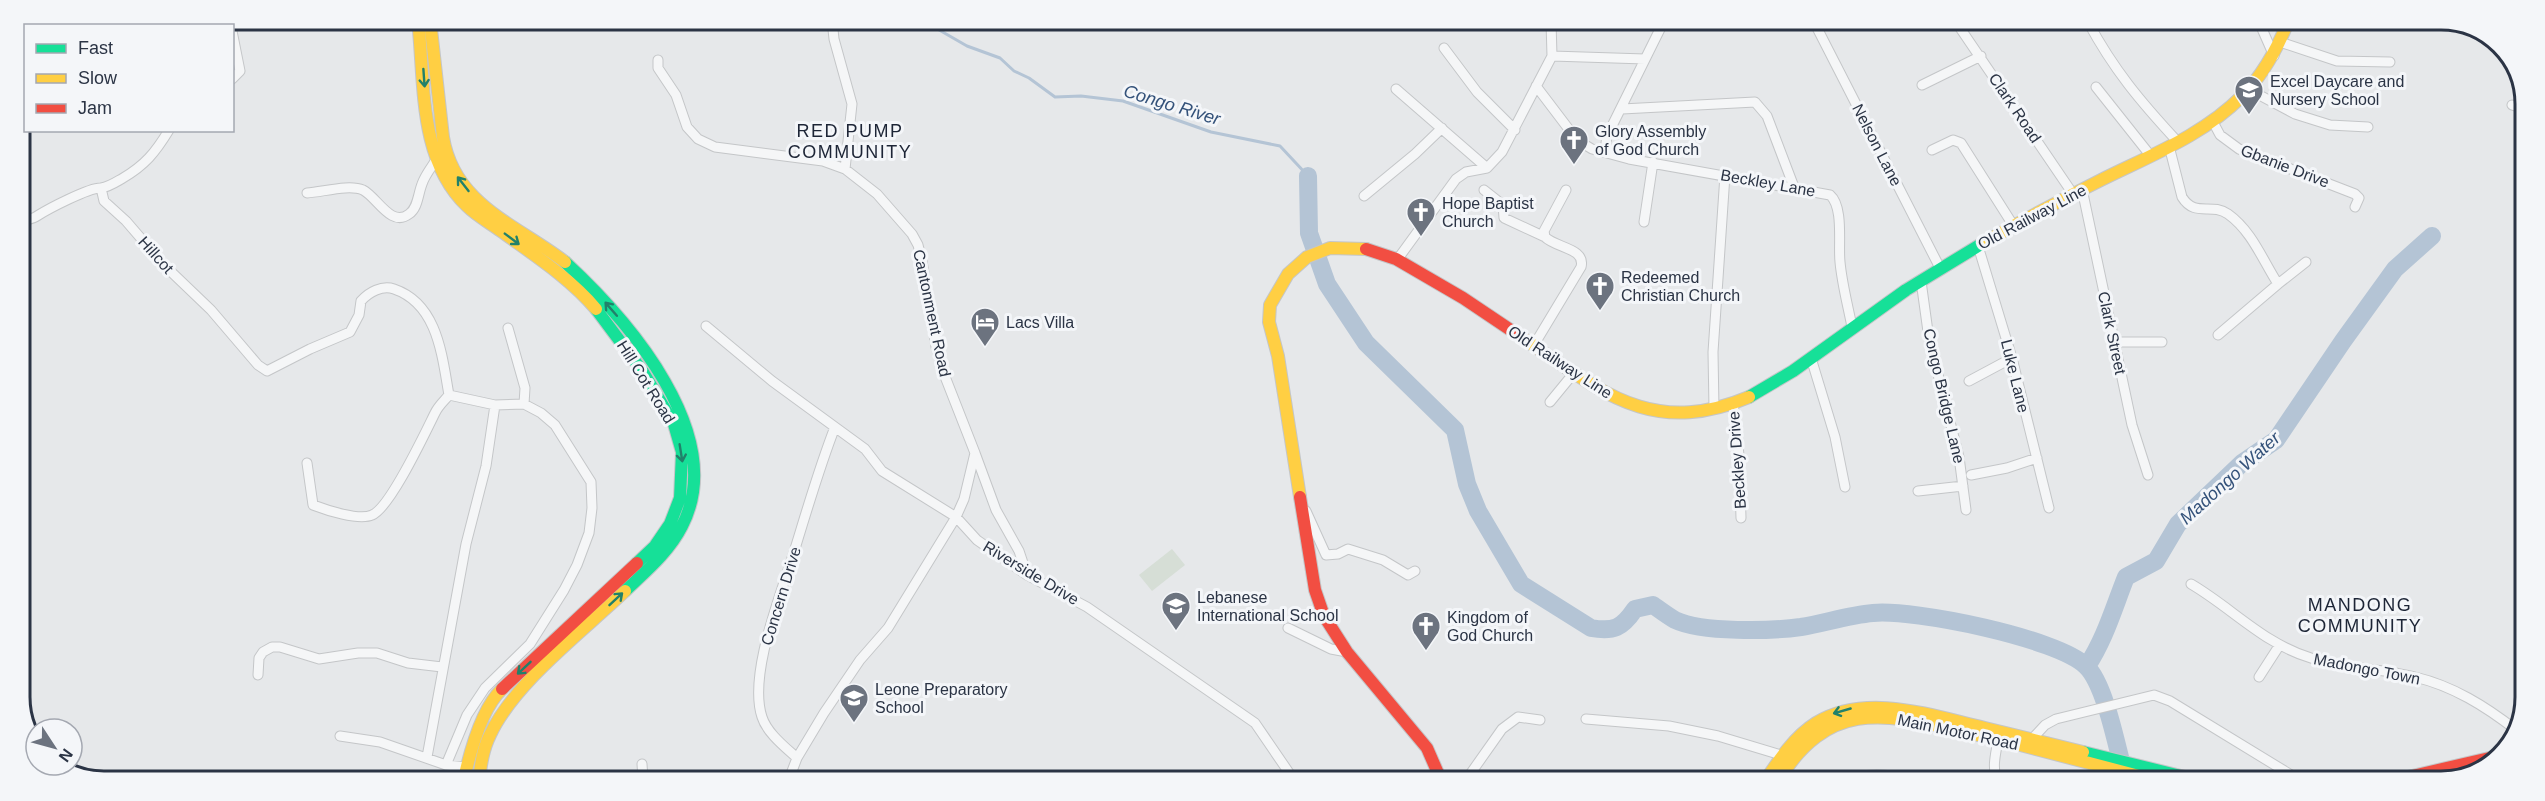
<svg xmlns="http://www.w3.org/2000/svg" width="2545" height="801" viewBox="0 0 2545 801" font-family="Helvetica,sans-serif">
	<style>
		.green { fill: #d6ded6 }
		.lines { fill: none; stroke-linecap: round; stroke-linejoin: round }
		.stream { stroke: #b4c4d5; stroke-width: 3 }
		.river { stroke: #b4c4d5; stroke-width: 18 }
		.street-casing { stroke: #c4c6c8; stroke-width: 11 }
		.fast-casing { stroke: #c4c6c8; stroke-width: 14 }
		.slow-casing { stroke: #c4c6c8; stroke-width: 14 }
		.jam-casing { stroke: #c4c6c8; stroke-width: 14 }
		.street { stroke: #f5f6f7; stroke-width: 9 }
		.fast { stroke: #16e098; stroke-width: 12 }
		.slow { stroke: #ffcf43; stroke-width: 12 }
		.jam { stroke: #f24e42; stroke-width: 12 }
		.oneway { stroke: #22816a }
		.labels { text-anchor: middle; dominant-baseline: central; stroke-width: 6; stroke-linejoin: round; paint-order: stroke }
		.poi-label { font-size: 16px; fill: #2b3445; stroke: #f4f6f9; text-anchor: start }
		.street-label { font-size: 16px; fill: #2b3445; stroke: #f4f6f9 }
		.water-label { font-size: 18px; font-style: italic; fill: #34527a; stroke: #f4f6f9 }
		.neighbourhood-label { font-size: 18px; letter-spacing: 1.5px; fill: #1d2536; stroke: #f4f6f9 }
		.rim { fill: none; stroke: #2b3445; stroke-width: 3 }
	</style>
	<rect width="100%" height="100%" fill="#e6e8ea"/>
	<!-- green -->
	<path class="green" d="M1172,549L1185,565L1152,591L1139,575Z"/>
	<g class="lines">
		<!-- stream -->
		<path class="stream" d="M928,21L934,27L967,46L1000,58L1014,71L1029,78L1055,97L1081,96L1123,101L1211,132L1280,146L1308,176"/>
		<!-- river -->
		<path class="river" d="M1308,176L1309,233L1327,284L1366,343L1455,430L1467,484L1478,511L1521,584L1591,628C1614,632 1622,628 1635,609L1653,605C1660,610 1668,616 1675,620C1702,633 1772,631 1801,627C1825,623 1849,615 1873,613C1914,609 2057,638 2086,666C2106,685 2118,753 2126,781
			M2087,666C2105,639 2114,607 2126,577L2156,561L2178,524L2242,463L2276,440L2343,341L2395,269L2432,236"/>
		<!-- street casing -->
		<g class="street-casing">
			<path id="street" d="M832,20L834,39L852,104L845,169
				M1814,22L1940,268
				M1956,22L2073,194
				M2088,22C2114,70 2140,101 2177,141
				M2259,22L2274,56
				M232,31L240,71L232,79
				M2280,42L2337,61L2390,62
				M1444,48L1477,92L1515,130
				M1552,56L1645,59
				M658,60V68L676,95L687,127L698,139L715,147L823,161L845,169L877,194L912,234L918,245L922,261L936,347L944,374L975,453L964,499L956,517L888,628L860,660L824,713L797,758L789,779
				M1922,85L1981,56
				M1536,86L1577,140L1592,149L1629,159L1830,195C1844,207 1838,245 1840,262C1842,284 1848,306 1852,327
				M2096,87L2150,155
				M1396,89L1487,168
				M2248,89L2295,114L2330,125L2368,127
				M2512,105L2525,109
				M1622,109L1755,102L1767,116L1794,187
				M2212,120L2220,135L2239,149L2355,194L2359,198L2355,207
				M169,130C155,153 145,165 123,178C116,182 109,187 101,188L104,201L126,221L163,264L211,310L258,365L267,371L310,349L350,332L359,315L361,301C369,292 382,285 394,289C438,304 442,356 449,395
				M2169,146L2182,197C2195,218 2211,202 2228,214C2252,231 2263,261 2278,284L2218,335
				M1932,150L1953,140L1961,143L2013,225
				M1609,153L1606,143L1607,136L1664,21
				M2082,189L2132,425L2148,475
				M1484,190L1503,205L1504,218L1545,237
				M307,193C323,192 349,184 363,190C377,197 391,228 409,214C418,208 418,194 422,184C425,175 431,168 436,160
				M1364,196L1415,154L1442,128
				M20,222C25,220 33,219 37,216C48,209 90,187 101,188
				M1644,222L1653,162
				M1978,246L2012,358L2049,508
				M1397,260L1456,179L1466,172L1487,168L1502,152L1552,56L1551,21
				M1921,281L1929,339L1959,457L1966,510
				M2278,284L2306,262
				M706,326L772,381L865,449L882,471L956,517L977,540L1027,575L1087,607L1255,723L1294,780
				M508,328L525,388L524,404
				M2113,342H2162
				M1534,345L1581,267C1586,248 1556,248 1545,237L1544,231L1566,190
				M1811,358L1835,437L1845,487
				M1969,381L2012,358
				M1550,402L1573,374
				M1733,402L1739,455L1741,518
				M1714,409L1713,352L1725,175
				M975,453L996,510L1019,551L1027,575
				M307,463L313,505C326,510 359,521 372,515C390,508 425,433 435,413C438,406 444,401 449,395
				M1971,475L2007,468L2037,458
				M1918,491L1963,486
				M1306,511L1326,555L1338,554L1348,549L1383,560L1408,575L1415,571
				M2191,584C2232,608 2264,644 2311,658C2344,669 2381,668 2415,677C2453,686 2485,706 2516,730
				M1288,628L1331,649L1347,652
				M258,675L259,658L263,652L272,647H280L319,659L358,653H377L408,663L442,667
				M2259,677L2279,646
				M1586,719L1669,726L1718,736L1781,755
				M340,736L380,742L446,765L467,767
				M2032,739L2045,725L2056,719L2154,695L2170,701L2301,781
				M1998,740C1996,753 1991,769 1998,781
				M427,757L466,544L486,466L495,405
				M797,758C785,747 767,733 762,717C748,675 781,594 794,552C807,510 819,468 835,427
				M642,764L643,779
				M446,765L467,715L485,688L530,644L564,590L577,565L589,533L592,508L591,482L555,425L541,413L524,404L495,405L449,395
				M1466,780L1502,729L1518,717L1540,720
				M1851,781C1864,769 1909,778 1927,781"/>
		</g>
		<!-- fast casing -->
		<g class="fast-casing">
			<path id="fast" d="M565,262C628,320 729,435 682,526C669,552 646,571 625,591
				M596,309L643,372L674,424L682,452L680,498L670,524L655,546L637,563
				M1749,397L1793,371L1906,290L1983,243
				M2083,752L2201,781"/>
		</g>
		<!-- slow casing -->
		<g class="slow-casing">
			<path id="slow" d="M418,20C425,83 418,159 467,206C477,216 490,223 501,231C534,255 570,278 596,309
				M430,20L443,137C454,205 517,225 565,262
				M1983,243C2022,221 2061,200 2101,180C2149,156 2204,135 2242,96C2263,75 2277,49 2288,22
				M1524,339C1601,391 1651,438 1749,397
				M1300,497L1278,356L1269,322L1270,305L1288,274L1307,257L1330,248L1366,249
				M2009,742L2158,781
				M464,779C470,752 481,709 502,689
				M479,779C481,764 483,749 490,735C514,683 583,631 625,591
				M1765,781C1779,760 1794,737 1816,723C1867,692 1932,716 1985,728C2018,736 2050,744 2083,752
				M1778,781C1834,690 1897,718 1983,736
				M2436,781L2453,778"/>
		</g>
		<!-- jam casing -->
		<g class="jam-casing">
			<path id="jam" d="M1366,249L1396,259L1463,298L1524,339
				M1300,497L1315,590L1324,616L1347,652L1427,748L1441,780
				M502,689L637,563
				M2391,781L2498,756"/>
		</g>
		<!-- street -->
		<use href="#street" class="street"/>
		<!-- fast -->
		<use href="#fast" class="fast"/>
		<!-- slow -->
		<use href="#slow" class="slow"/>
		<!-- jam -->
		<use href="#jam" class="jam"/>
	</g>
	<!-- one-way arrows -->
	<defs><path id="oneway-shaft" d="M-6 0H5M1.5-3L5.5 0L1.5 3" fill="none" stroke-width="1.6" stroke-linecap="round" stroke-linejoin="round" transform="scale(1.5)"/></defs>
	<g class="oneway">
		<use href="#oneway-shaft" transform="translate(424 78) rotate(86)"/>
		<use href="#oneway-shaft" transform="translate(463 184) rotate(-128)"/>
		<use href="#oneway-shaft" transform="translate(512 239) rotate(37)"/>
		<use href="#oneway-shaft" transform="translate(611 309) rotate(-131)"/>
		<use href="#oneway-shaft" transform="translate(681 453) rotate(81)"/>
		<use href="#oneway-shaft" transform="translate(616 599) rotate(-43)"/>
		<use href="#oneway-shaft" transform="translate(524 668) rotate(137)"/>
		<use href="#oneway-shaft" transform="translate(1842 711) rotate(164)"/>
	</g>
	<!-- icons -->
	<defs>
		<g id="school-pin" transform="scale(1.5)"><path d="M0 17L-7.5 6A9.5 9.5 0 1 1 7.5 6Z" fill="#6c737f" stroke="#f4f6f9"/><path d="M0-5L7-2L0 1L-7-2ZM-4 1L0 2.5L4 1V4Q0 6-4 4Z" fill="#fff"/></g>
		<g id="church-pin" transform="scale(1.5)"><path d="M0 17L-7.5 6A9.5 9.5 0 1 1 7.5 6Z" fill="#6c737f" stroke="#f4f6f9"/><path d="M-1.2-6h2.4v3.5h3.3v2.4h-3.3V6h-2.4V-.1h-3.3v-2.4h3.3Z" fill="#fff"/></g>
		<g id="hotel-pin" transform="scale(1.5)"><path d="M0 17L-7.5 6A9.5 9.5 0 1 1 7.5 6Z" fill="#6c737f" stroke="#f4f6f9"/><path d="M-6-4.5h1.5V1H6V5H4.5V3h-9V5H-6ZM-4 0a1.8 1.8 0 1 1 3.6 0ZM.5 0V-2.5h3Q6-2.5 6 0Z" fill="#fff"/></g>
	</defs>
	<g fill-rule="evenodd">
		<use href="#school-pin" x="2249" y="90"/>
		<use href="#church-pin" x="1574" y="140"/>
		<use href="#church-pin" x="1421" y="212"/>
		<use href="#church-pin" x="1600" y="286"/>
		<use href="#hotel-pin" x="985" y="322"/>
		<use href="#school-pin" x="1176" y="606"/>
		<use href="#church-pin" x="1426" y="626"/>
		<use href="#school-pin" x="854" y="698"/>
	</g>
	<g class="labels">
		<!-- poi labels -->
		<g class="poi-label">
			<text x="2270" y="81">Excel Daycare and<tspan x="2270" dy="18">Nursery School</tspan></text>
			<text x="1595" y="131">Glory Assembly<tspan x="1595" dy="18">of God Church</tspan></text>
			<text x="1442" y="203">Hope Baptist<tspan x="1442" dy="18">Church</tspan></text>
			<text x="1621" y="277">Redeemed<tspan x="1621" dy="18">Christian Church</tspan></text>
			<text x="1006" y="322">Lacs Villa</text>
			<text x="1197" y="597">Lebanese<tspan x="1197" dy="18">International School</tspan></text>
			<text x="1447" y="617">Kingdom of<tspan x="1447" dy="18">God Church</tspan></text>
			<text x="875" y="689">Leone Preparatory<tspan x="875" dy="18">School</tspan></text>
		</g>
		<!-- street labels -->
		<g class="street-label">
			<text transform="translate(2015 108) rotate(56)">Clark Road</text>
			<text transform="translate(1877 145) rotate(63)">Nelson Lane</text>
			<text transform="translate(2285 166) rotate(21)">Gbanie Drive</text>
			<text transform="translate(1768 183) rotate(10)">Beckley Lane</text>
			<text transform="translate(2032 217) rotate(-28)">Old Railway Line</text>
			<text transform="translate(156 255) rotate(48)">Hillcot</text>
			<text transform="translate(932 313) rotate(78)">Cantonment Road</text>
			<text transform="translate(2112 333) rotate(78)">Clark Street</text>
			<text transform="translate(1560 362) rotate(33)">Old Railway Line</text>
			<text transform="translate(2015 376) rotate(76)">Luke Lane</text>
			<text transform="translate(646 382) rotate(58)">Hill Cot Road</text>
			<text transform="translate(1944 396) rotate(77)">Congo Bridge Lane</text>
			<text transform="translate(1737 460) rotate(-94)">Beckley Drive</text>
			<text transform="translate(1031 573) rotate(31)">Riverside Drive</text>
			<text transform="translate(781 596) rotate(-73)">Concern Drive</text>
			<text transform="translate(2367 669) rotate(11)">Madongo Town</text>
			<text transform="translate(1958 732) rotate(12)">Main Motor Road</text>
		</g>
		<!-- water labels -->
		<g class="water-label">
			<text transform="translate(1172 105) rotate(17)">Congo River</text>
			<text transform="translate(2230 478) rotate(-42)">Madongo Water</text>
		</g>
		<!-- neighbourhood labels -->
		<g class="neighbourhood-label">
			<text x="850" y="131">RED PUMP<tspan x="850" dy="21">COMMUNITY</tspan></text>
			<text x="2360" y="605">MANDONG<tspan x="2360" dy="21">COMMUNITY</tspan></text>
		</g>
	</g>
	<!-- crop -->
	<path d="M0 0H2545V801H0ZM104 30H2441A74 74 0 0 1 2515 104V697A74 74 0 0 1 2441 771H104A74 74 0 0 1 30 697V104A74 74 0 0 1 104 30Z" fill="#f4f6f9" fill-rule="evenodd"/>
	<path class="rim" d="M104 30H2441A74 74 0 0 1 2515 104V697A74 74 0 0 1 2441 771H104A74 74 0 0 1 30 697V104A74 74 0 0 1 104 30Z"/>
	<!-- legend -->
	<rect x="24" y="24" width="210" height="108" fill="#f4f6f9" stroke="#a4a8b1" stroke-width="1.5"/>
	<rect x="36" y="44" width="30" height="9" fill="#16e098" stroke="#a4a8b1" stroke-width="1.5"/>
	<text x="78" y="54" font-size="18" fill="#2b3445">Fast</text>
	<rect x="36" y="74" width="30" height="9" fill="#ffcf43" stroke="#a4a8b1" stroke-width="1.5"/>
	<text x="78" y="84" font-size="18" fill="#2b3445">Slow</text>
	<rect x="36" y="104" width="30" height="9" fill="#f24e42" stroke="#a4a8b1" stroke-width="1.5"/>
	<text x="78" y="114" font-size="18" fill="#2b3445">Jam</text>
	<!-- north arrow -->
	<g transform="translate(54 747) rotate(126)"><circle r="28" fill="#f4f6f9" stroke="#a4a8b1" stroke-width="1.5"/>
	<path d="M0-4.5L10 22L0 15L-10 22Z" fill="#6c737f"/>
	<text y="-9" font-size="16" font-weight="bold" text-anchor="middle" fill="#2b3445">N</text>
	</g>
</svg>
